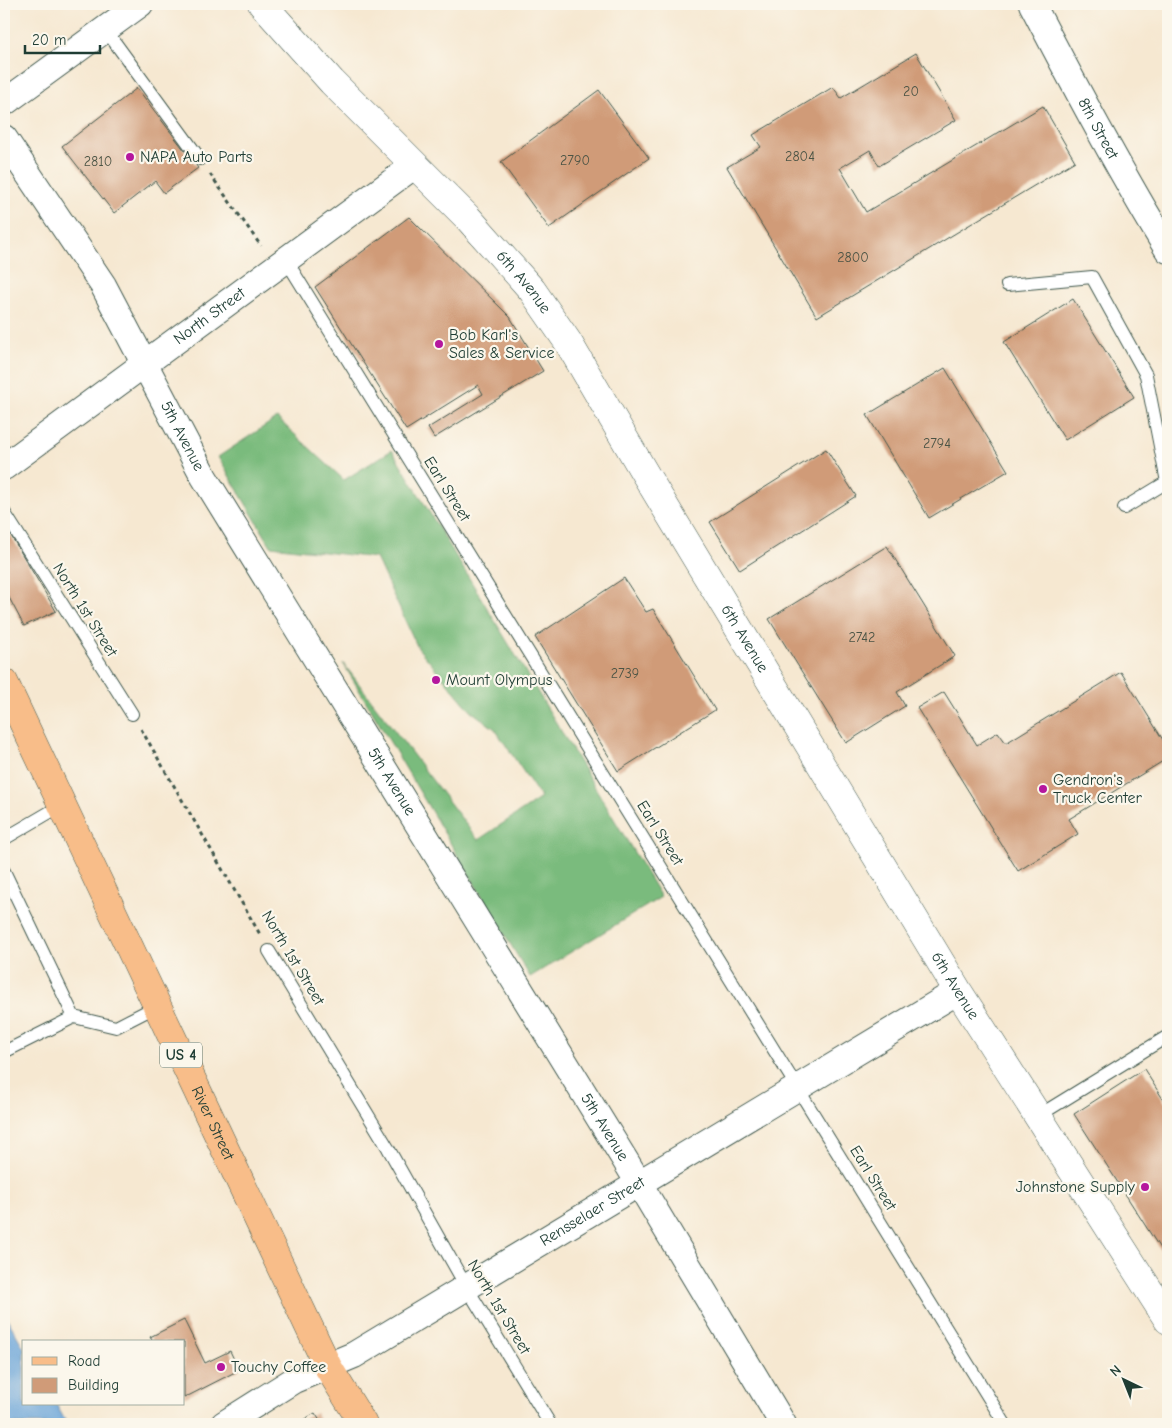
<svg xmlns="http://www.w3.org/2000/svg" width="1172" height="1428" viewBox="0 0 1172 1428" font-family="'Comic Neue',sans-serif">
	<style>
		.forest { fill: #7abb7d; stroke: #4c7c58 }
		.water { fill: #68a3d8; stroke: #447086 }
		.building { fill: #d09b78 }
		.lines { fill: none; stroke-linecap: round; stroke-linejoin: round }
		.service-casing { stroke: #3f574c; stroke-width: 14 }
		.minor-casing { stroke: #3f574c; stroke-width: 28 }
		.tertiary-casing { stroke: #3f574c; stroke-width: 29 }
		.primary-casing { stroke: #3f574c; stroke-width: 29 }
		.path { stroke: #3f574c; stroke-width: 3; stroke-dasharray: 4 4; stroke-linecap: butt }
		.service { stroke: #fff; stroke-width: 12 }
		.minor { stroke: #fff; stroke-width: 26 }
		.tertiary { stroke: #fff; stroke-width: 28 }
		.primary { stroke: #f8bd89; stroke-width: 28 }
		.poi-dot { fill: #b5179e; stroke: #fbf7ec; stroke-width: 2 }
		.labels { text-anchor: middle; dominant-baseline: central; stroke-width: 4.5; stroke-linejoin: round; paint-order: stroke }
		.number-label { font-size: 14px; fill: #4b5445 }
		.shield { fill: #fbf7ec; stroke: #61756b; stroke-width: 1 }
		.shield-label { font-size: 15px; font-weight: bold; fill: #1f3d34 }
		.street-label { font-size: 16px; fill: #1f3d34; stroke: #fbf7ec }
		.poi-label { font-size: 16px; fill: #1f3d34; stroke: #fbf7ec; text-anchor: start }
	</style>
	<rect width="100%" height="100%" fill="#fbf7ec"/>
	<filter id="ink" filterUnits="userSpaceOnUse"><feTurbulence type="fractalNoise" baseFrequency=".02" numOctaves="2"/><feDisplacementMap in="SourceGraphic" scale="10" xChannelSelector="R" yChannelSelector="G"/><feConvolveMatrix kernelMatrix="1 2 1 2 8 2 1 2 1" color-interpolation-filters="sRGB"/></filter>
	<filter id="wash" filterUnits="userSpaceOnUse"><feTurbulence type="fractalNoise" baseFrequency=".0096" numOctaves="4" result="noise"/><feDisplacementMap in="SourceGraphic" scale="20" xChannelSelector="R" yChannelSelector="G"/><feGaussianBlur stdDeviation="1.12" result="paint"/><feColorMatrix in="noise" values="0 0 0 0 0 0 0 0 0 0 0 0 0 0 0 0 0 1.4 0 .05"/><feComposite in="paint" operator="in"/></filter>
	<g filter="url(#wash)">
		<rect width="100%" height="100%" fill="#f6e8d1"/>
		<!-- forest -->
		<path class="forest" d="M277,418L344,480L392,450L661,897L530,977L343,663L478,840L541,798L495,729L471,711L418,648L376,558L271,546L218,457Z"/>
		<!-- water -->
		<path class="water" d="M4,1313L24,1348V1404H56L67,1424H4Z"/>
		<g id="blocks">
			<!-- building -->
			<path class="building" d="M916,53L956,120L879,166L870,150L840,168L866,212L1043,106L1075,161L817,317L727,167L761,147L753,135L833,87L841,98Z
				M137,88L198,168L164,193L155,181L114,213L62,146Z
				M599,90L649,158L549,228L501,162Z
				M409,217L510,317L543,371L434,438L428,428L483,394L478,385L406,430L315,287Z
				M1073,299L1134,397L1065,440L1004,342Z
				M945,368L1008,471L929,518L867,415Z
				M826,449L856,496L740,570L710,522Z
				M4,524L56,611L24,626L4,588Z
				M887,546L955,656L897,692L905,706L846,743L769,619Z
				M624,578L646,612L653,609L715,710L618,771L535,637Z
				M1121,672L1168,748V758L1069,819L1078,834L1018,871L917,708L944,692L977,745L998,732L1006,743Z
				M1144,1069L1168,1107V1261L1074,1114Z
				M184,1320L205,1363L230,1351L239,1370L184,1398V1342H153L150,1337Z
				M315,1413L322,1424H296Z"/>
		</g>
	</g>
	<g filter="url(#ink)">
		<use href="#blocks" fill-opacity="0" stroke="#3f574c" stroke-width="1"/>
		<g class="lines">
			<!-- service casing -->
			<g class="service-casing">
				<path id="service" d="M105,29L200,159
					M286,260L1005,1424
					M1007,285L1092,277L1146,375L1167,482L1124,508
					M4,512L132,714
					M4,839L62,805
					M4,871L74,1017L4,1052
					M269,951L388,1148L467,1288L550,1424
					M74,1017L116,1027L157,1006
					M1038,1116L1168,1036"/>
			</g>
			<!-- minor casing -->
			<g class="minor-casing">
				<g id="minor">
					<path id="s1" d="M1032,4C1075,87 1119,170 1168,250"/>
					<path d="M4,103L140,4"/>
					<path id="s2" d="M4,138L103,285L204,477L625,1160L783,1424"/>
					<path id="s3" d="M4,467L415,165"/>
					<path id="s4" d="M224,1424L294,1380L354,1355L958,991"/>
				</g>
			</g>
			<!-- tertiary casing -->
			<g class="tertiary-casing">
				<g id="tertiary">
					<path id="s5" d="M262,4L332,82L468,218L532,290L568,342L644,472L958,991L1168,1320"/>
				</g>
			</g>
			<!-- primary casing -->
			<g class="primary-casing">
				<g id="primary">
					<path id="s6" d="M4,682L328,1367L363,1424"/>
				</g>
			</g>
			<!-- path -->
			<path class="path" d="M210,174L261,246
				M141,729L261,936"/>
			<!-- service -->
			<use href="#service" class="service"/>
			<!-- minor -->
			<use href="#minor" class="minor"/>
			<!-- tertiary -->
			<use href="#tertiary" class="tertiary"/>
			<!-- primary -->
			<use href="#primary" class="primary"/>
		</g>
	</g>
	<!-- markers -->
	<g class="poi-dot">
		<circle cx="130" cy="157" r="5"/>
		<circle cx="439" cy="344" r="5"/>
		<circle cx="436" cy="680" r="5"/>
		<circle cx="1043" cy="789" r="5"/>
		<circle cx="1145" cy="1187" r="5"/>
		<circle cx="221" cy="1367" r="5"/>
	</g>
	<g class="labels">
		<!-- number labels -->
		<g class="number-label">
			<text x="911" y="91">20</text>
			<text x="800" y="156">2804</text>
			<text x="575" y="160">2790</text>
			<text x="98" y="161">2810</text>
			<text x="853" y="257">2800</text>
			<text x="937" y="443">2794</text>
			<text x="862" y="637">2742</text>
			<text x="625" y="673">2739</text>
		</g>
		<!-- shield labels -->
		<rect class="shield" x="160" y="1042.5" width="42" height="25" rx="4"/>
		<g class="shield-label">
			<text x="181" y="1055">US 4</text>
		</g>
		<!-- street labels -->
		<g class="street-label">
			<text stroke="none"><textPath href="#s1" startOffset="141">8th Street</textPath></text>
			<text stroke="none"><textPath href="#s5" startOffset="382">6th Avenue</textPath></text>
			<text stroke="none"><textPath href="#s3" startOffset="255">North Street</textPath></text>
			<text stroke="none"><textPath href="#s2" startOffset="348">5th Avenue</textPath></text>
			<text transform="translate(447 489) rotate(58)">Earl Street</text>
			<text transform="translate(85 610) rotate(58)">North 1st Street</text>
			<text stroke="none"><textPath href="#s5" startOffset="802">6th Avenue</textPath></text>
			<text stroke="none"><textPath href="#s2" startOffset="752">5th Avenue</textPath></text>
			<text transform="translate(660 833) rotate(58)">Earl Street</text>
			<text transform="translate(293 958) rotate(59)">North 1st Street</text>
			<text stroke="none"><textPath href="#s5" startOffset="1208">6th Avenue</textPath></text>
			<text stroke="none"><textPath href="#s6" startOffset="488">River Street</textPath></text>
			<text stroke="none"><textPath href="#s2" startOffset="1158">5th Avenue</textPath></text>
			<text transform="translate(873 1178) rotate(58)">Earl Street</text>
			<text stroke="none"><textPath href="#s4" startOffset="426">Rensselaer Street</textPath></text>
			<text transform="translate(499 1307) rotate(59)">North 1st Street</text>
		</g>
		<!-- poi labels -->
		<g class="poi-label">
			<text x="140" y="157">NAPA Auto Parts</text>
			<text x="449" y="335">Bob Karl's<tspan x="449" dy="18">Sales &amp; Service</tspan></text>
			<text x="446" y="680">Mount Olympus</text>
			<text x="1053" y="780">Gendron's<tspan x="1053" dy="18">Truck Center</tspan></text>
			<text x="1135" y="1187" text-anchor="end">Johnstone Supply</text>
			<text x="231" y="1367">Touchy Coffee</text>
		</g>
	</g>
	<!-- margin -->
	<rect width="1172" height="1428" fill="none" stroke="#fbf7ec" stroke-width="20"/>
	<!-- legend -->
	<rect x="22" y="1340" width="162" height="65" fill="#fbf7ec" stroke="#a3ada2"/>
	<rect x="32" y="1357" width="25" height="8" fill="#f8bd89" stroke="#a3ada2"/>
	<text x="68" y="1366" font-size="15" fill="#1f3d34">Road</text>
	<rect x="32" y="1378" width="25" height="15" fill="#d09b78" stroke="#a3ada2"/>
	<text x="68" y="1390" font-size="15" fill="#1f3d34">Building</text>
	<!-- north arrow -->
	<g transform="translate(1124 1380) rotate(317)" stroke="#fbf7ec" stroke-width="4" paint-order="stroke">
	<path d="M0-4L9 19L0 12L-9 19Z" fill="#1f3d34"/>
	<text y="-8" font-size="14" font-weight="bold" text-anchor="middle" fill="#1f3d34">N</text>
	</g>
	<!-- scale -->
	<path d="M25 45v8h75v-8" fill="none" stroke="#1f3d34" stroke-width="2.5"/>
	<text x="32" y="45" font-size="15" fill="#1f3d34" stroke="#fbf7ec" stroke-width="4" paint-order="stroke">20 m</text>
</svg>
